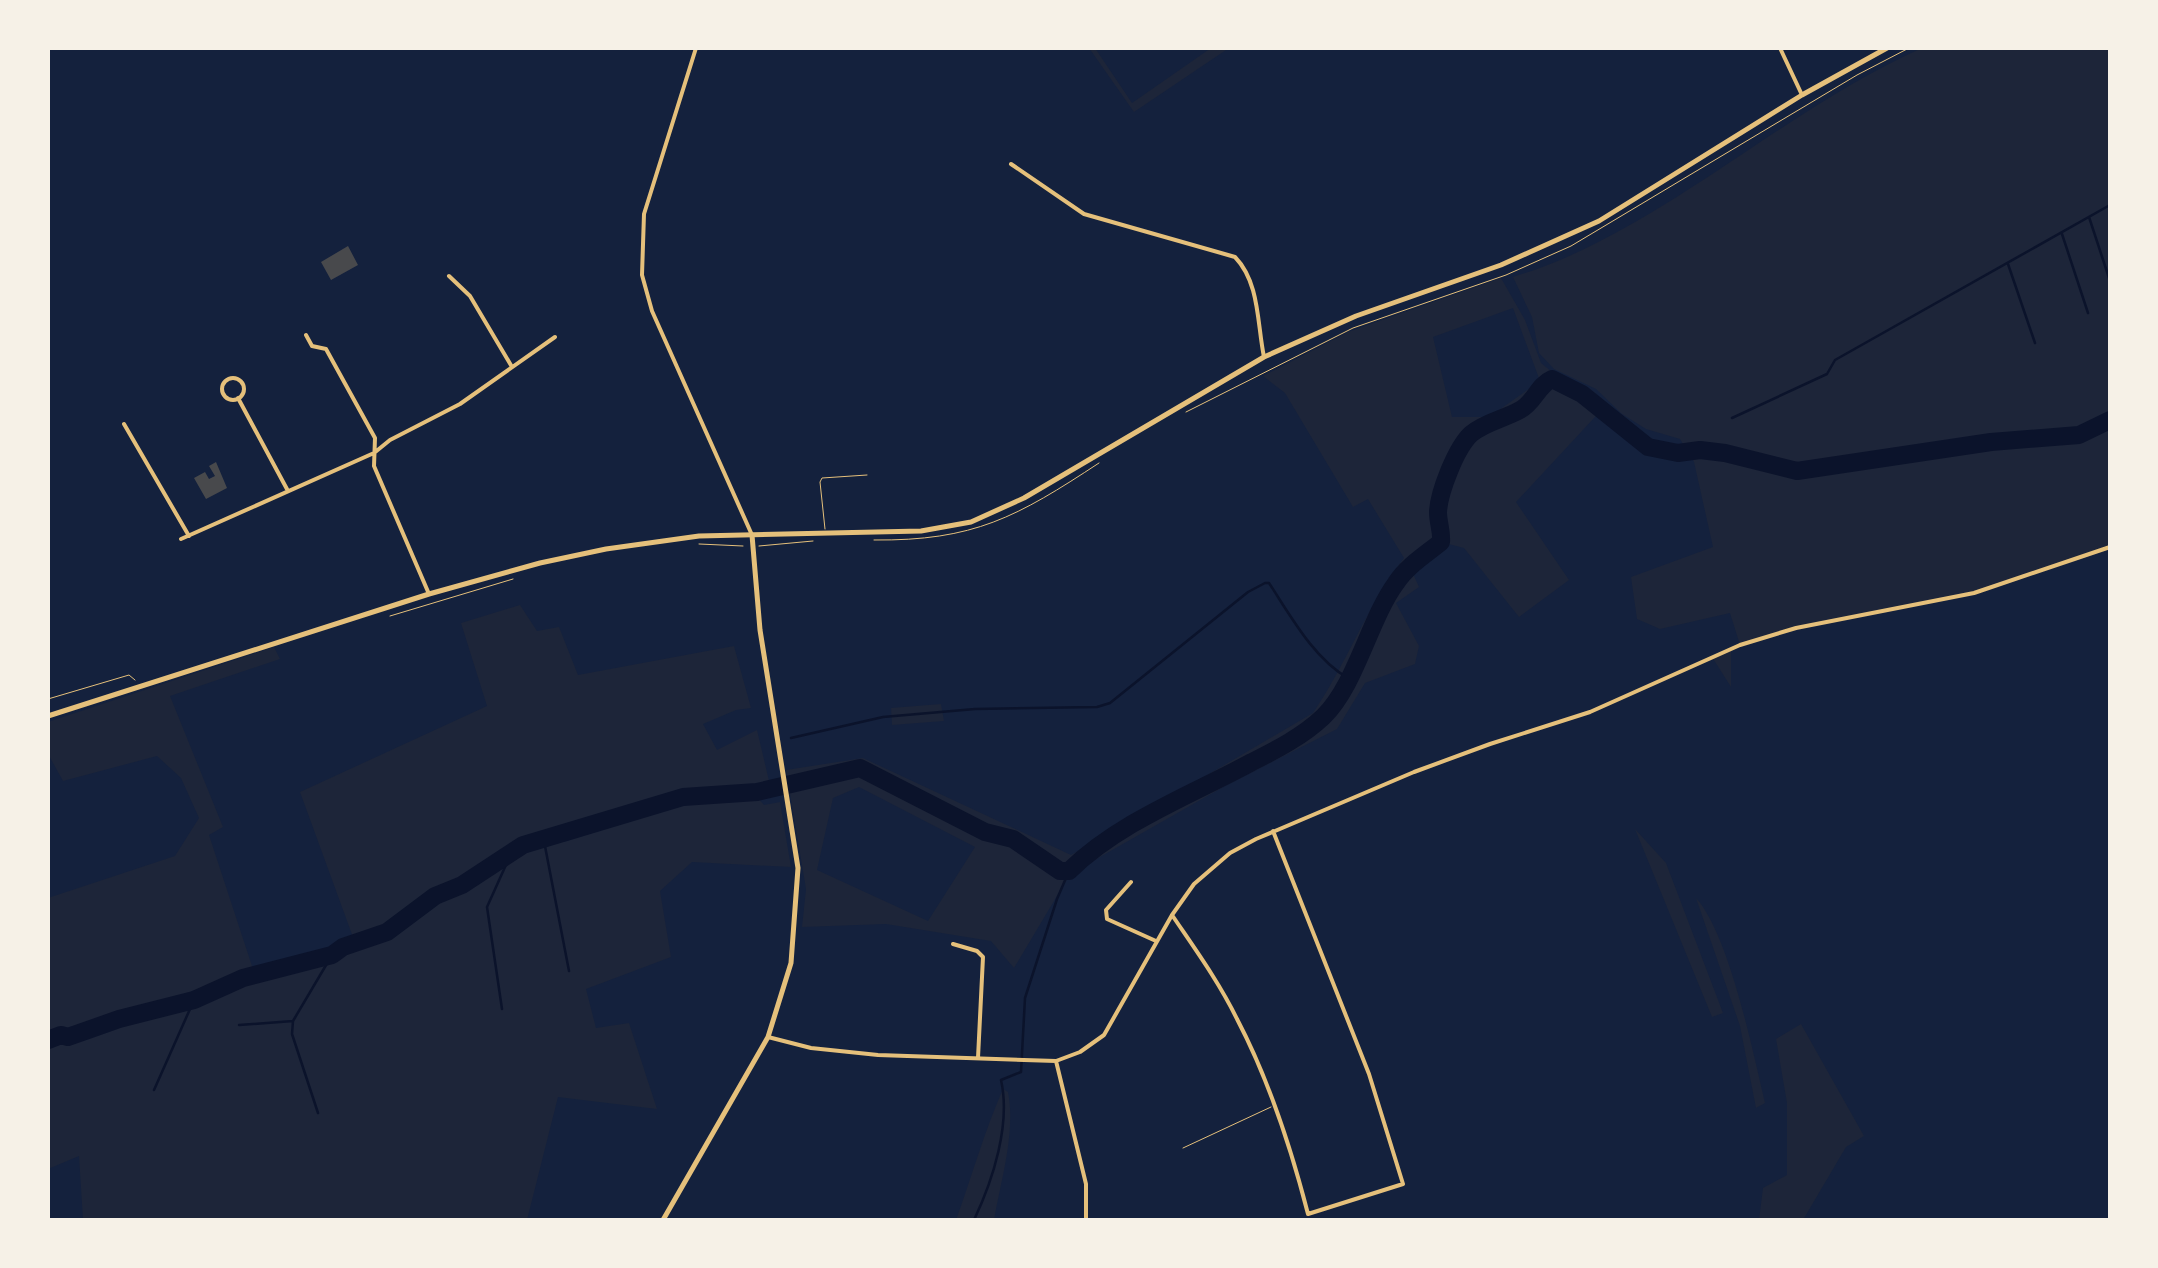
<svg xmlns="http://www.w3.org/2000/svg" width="2158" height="1268" viewBox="0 0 2158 1268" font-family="Bitter,serif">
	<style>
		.green { fill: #1d2539; fill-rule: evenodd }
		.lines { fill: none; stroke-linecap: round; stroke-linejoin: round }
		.stream { stroke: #0b132b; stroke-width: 2.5 }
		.river { stroke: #0b132b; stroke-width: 18 }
		.building { fill: #48494c }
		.path { stroke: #e5c07b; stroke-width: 1 }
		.service { stroke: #e5c07b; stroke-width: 1 }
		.minor { stroke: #e5c07b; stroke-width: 4 }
		.tertiary { stroke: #e5c07b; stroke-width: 5 }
		.secondary { stroke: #e5c07b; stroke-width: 5 }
	</style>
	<rect width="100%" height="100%" fill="#14213d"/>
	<!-- green -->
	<path class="green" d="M1089,48H1095L1132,103L1211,48H1229L1134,112Z
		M1922,48H2110V548L1974,593L1796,628L1731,649V687L1712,657L1740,645L1730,613L1660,629L1637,619L1631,577L1713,547L1694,462L1680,439L1646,429L1622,414L1596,389L1554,369L1539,353L1532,317L1513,277C1659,233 1780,111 1922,48Z
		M1501,278L1525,320L1541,363L1552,372L1594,392L1607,404L1516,502L1569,580L1519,617L1464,548L1441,542L1410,567L1419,587L1396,603L1419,646L1415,664L1365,683L1337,729L1225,786L1070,874L1014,968L991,941L886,924L802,927L806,889L786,770L863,758L1071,855L1313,713C1347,663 1367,606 1404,558L1368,499L1353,507L1285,393L1263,376L1348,332ZM1513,308L1540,381L1489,417H1452L1433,337ZM859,787L975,847L928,921L817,870L833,798Z
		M520,605L537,631L559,627L578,675L734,646L751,708L736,710L703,724L717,750L757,730L770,785L688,792L538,836L434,892L386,928L354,940L300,792L487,706L461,623Z
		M274,647L280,659L170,696L223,827L209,835L253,969L168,1000L70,1027L83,1041C133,1024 183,1003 234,987C275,974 316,960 355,942C367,937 380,936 391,930C442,896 501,839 564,842L684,803L757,797L764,805L780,802L791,867L692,862L660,891L671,957L586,989L596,1028L629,1023L657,1109L558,1097L527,1220H83L79,1156L48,1169V898L175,856L199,818L181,778L157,756L63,781L48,754V722Z
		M941,704L944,721L892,725L891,708Z
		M1635,829L1666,863L1723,1013L1712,1017Z
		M1696,898C1729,934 1753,1052 1765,1103L1756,1108L1740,1026Z
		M1801,1024L1864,1136L1846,1147L1803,1220H1759L1763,1188L1787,1175V1103L1776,1039Z
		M1003,1089L1008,1092C1016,1132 1001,1180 994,1220H956C972,1176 984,1132 1003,1089Z"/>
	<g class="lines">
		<!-- stream -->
		<path class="stream" d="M2089,217L2110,281
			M2062,234L2088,313
			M2008,264L2035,343
			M1732,418L1827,374L1835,360L2110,205
			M791,738L883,717L975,709L1097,707L1110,703L1248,592L1265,583H1269C1290,615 1314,659 1348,678
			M544,841L569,971
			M502,1009L487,907L510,856
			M239,1025L293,1021
			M154,1090L194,1000
			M318,1113L292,1034L293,1021L332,955
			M974,1220C993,1180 1011,1124 1001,1080L1021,1072L1025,998L1057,899L1069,871"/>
		<!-- river -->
		<path class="river" d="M48,1040L61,1035L68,1037L119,1019L194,1000L243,978L332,955L343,947L387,932L435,896L462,885L523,845L683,797L757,792L860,768L985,832L1013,839L1060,871H1069C1119,822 1191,795 1252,762C1276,750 1303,736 1323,717C1356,685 1369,620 1396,583C1407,566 1425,555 1441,542C1442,531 1438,523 1438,512C1439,492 1456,448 1471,434C1485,422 1504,419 1520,410C1534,403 1538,385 1552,379L1582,394L1648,447L1678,453L1700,450L1725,453L1797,471L1991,442L2079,435L2110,420"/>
	</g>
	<!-- building -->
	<path class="building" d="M348,246L358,265L331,280L321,262Z
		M216,462L227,488L206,499L194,478L205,472L209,479L215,476L209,466Z"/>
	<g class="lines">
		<!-- path -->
		<path class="path" d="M1186,412L1353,328L1506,275L1571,246L1857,75L1909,48
			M874,540C974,541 1017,517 1099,463
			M699,544L743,546
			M759,546L813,541
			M390,616L513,579
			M48,699L129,675L135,680"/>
		<!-- service -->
		<path class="service" d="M825,529L820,482L822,478L867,475
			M1183,1148L1271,1107"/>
		<!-- minor -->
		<path class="minor" d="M696,48L644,214L642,275L652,311L752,535
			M1780,48L1802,95
			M1011,164L1084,214L1235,257C1260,283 1257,324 1264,357
			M449,276L470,296L512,367
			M306,335L312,346L326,349L375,438L374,466L429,594
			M222 389a11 11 0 1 1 22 0a11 11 0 1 1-22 0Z
			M238,398L288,491
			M124,424L189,536
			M181,539L374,453L390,440L460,404L555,337
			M1131,882L1106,910L1107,919L1156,941
			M1172,915C1195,949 1219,982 1237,1019C1269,1080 1291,1148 1308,1214L1403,1184L1369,1074L1273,831
			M953,944L977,951L983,957L978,1058
			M768,1037L811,1048L878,1055L1056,1061L1080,1052L1104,1035L1172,915L1194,884L1230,853L1256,839L1414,772L1490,744L1590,712L1740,645L1796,628L1974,593L2110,547
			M1056,1061L1086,1184V1220"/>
		<!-- tertiary -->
		<path class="tertiary" d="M663,1220L768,1037L791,963L798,868L760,630L752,535"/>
		<!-- secondary -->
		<path class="secondary" d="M48,716L429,594L540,563L606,549L699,536L921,531L971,522L1024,498L1264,357L1356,316L1501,265L1599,221L1802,95L1887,48"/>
	</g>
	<!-- border -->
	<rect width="2158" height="1268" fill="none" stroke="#f6f1e7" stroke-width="100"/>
</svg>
